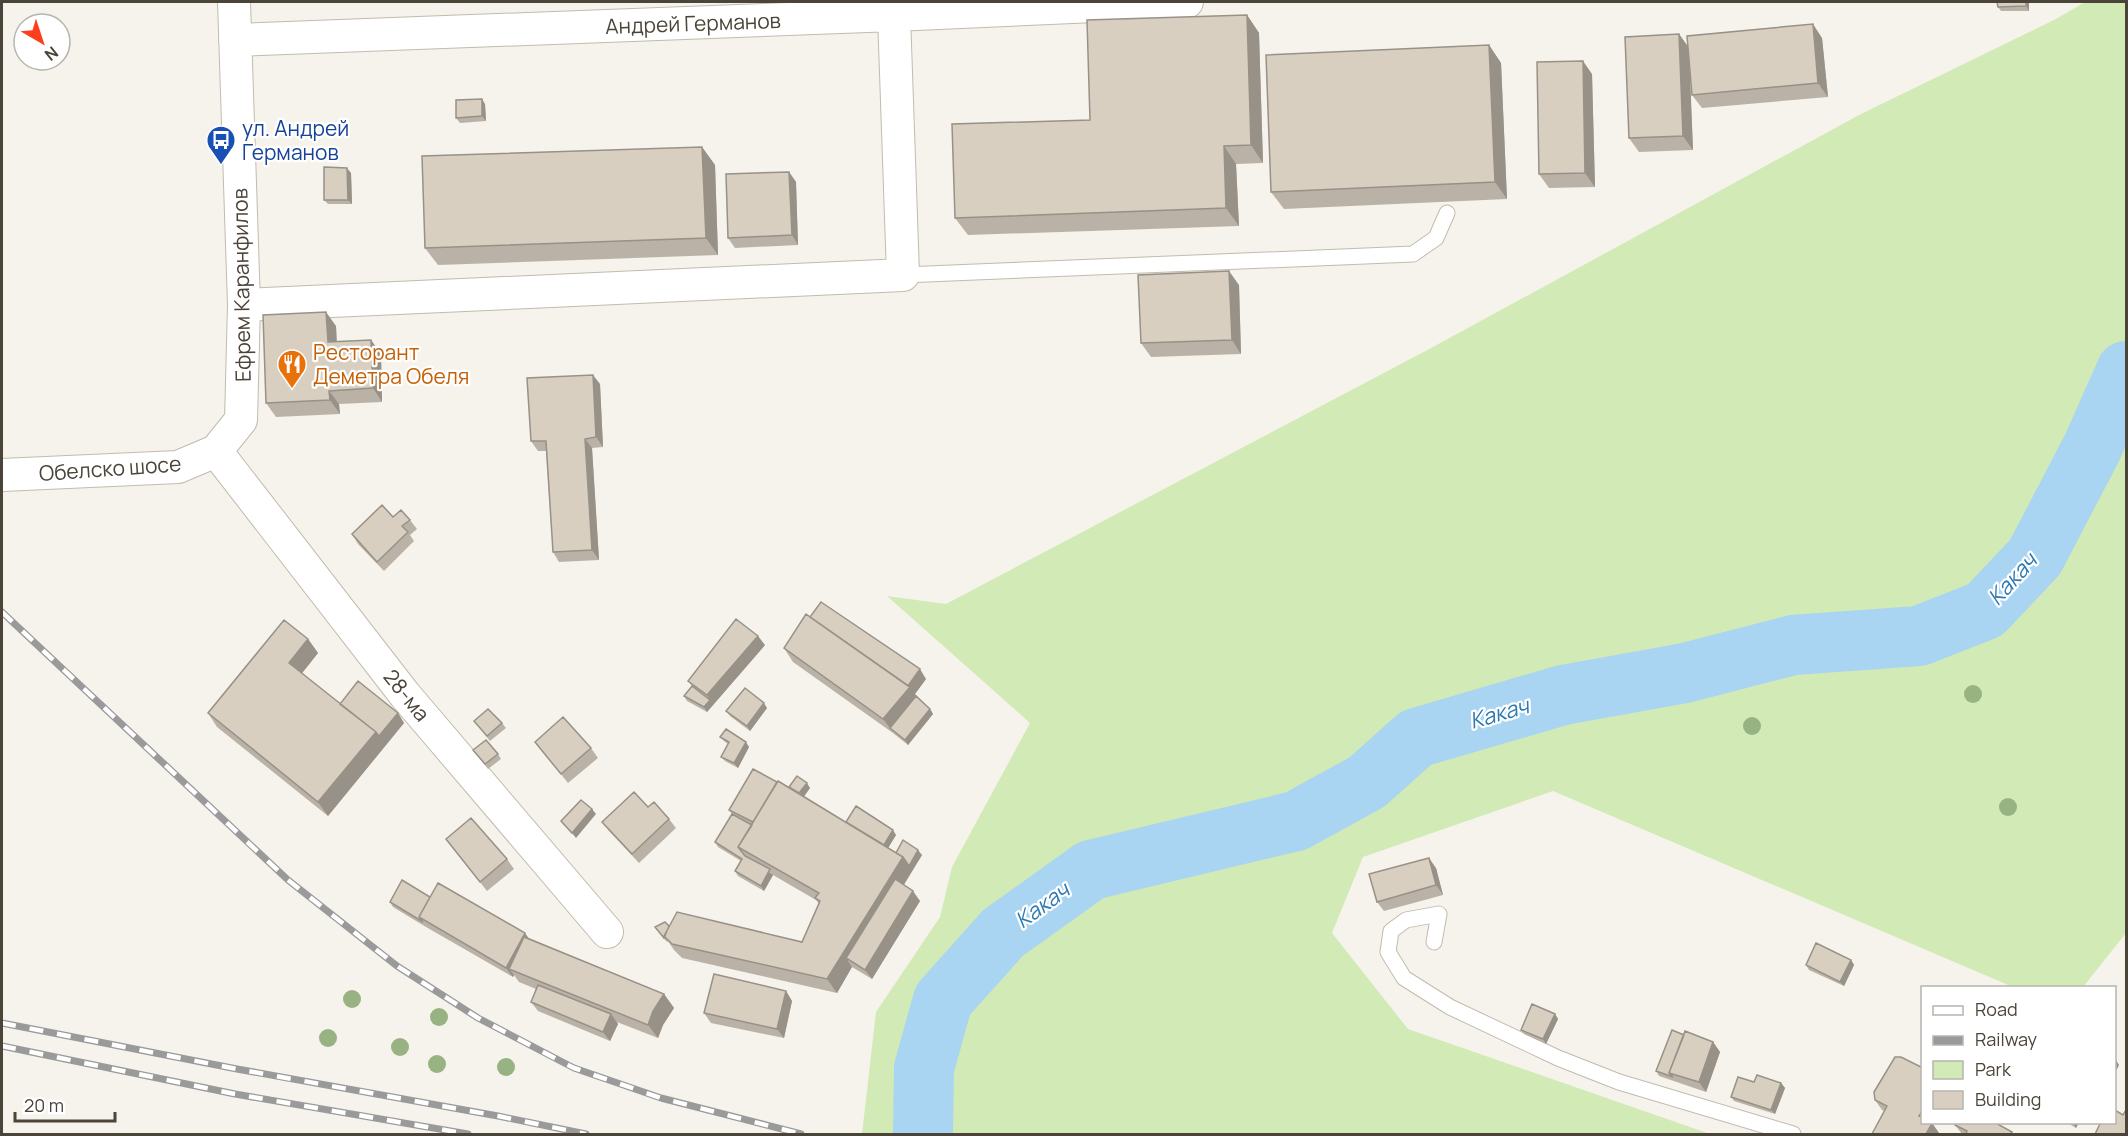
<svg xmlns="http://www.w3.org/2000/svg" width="2128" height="1136" viewBox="0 0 2128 1136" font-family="Manrope,sans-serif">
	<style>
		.green { fill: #d2eab5 }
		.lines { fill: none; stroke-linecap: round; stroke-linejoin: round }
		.river { stroke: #a9d4f2; stroke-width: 60 }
		.lane-casing { stroke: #c2bbae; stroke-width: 17 }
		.street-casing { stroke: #c2bbae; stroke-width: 34 }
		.lane { stroke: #fff; stroke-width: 15 }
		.street { stroke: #fff; stroke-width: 32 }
		.rail-casing { stroke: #9a9a9a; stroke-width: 7 }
		.rail { stroke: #fff; stroke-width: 4.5; stroke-dasharray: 14; stroke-linecap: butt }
		.tree { fill: #97b381 }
		.wall { fill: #bab2a6 }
		.shaded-wall { fill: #979187 }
		.building { fill: #d8cfc1; stroke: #979187; stroke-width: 1.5 }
		.labels { text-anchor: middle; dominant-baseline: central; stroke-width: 4.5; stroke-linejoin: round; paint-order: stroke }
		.street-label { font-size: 21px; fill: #4b4439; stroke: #fff }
		.transit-label { font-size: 21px; fill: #164399; stroke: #fff; text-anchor: start }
		.food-label { font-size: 21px; fill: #c56008; stroke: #fff; text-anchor: start }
		.water-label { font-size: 22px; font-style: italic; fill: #2e7ab2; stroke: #fff }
	</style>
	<rect width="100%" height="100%" fill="#f6f3ec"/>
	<!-- green -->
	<path class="green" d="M2085,2H2126V933L2083,987H2013L1553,791L1363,857L1332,933L1408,1029L1710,1134H862L876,1012L940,917L952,867L1030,723L887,596L946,604L1433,347L1861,114L2056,19Z"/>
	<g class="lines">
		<!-- river -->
		<path class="river" d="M923,1134L924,1068L943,1000L1003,933L1091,870L1296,821L1367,782L1416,738L1563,695L1685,673L1793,645L1919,636L1985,610L2035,557L2092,448L2126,371"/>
		<!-- lane casing -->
		<g class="lane-casing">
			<path id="lane" d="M903,275L1413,254L1436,238L1447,213
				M1434,942L1439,914L1406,920L1391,931L1388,952L1404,978L1450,1007L1558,1058L1619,1082L1793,1134"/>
		</g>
		<!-- street casing -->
		<g class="street-casing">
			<path id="street" d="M235,40L894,15L1187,2
				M244,305L903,275L894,15
				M216,451L405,695L607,932
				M2,475L178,467L216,451L241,420L244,305L234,2"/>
		</g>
		<!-- lane -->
		<use href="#lane" class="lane"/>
		<!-- street -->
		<use href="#street" class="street"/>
		<!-- rail casing -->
		<g class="rail-casing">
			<path id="rail" d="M2,612L288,880L397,966L478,1018L574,1068L661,1098L801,1134
				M2,1023L237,1069L498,1116L586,1134
				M2,1046L235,1094L468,1134"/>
		</g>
		<!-- rail -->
		<use href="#rail" class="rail"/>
	</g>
	<!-- trees -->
	<g class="tree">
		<circle cx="1973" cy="694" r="9"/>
		<circle cx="1752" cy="726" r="9"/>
		<circle cx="2008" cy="807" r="9"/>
		<circle cx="352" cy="999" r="9"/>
		<circle cx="439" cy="1017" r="9"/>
		<circle cx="328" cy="1038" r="9"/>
		<circle cx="400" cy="1047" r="9"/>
		<circle cx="437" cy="1064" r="9"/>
		<circle cx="506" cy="1067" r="9"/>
	</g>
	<!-- wall -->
	<path class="wall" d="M1997,2H2029V11H2001L1998,7Z
		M1247,15L1259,33L1263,163L1236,164L1239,226L968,235L955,218L1090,120Z
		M1679,34L1688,47L1822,38L1828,97L1702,108L1692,95L1689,60L1693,150L1639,152L1629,138Z
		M1489,45L1501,63L1507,199L1284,209L1271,192Z
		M1592,74L1595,187L1549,188L1539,174Z
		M485,104L486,121L460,123L456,118Z
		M702,147L715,165L718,255L438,265L425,248Z
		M789,172L796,182L798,245L735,248L728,238Z
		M351,173L352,204H328L324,200Z
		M1239,285L1241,354L1151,357L1141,343Z
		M336,326L337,342L371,340L381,354L382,402L339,404L340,414L276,417L266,403Z
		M600,384L603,447L592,448L599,560L559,562L553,552L546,451H538L531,441Z
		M393,517L410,520L417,529L410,535L414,541L384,571L358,544L352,534Z
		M810,617L926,679L915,694L930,709L933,714L908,745L893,733L793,662L784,648Z
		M308,639L318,653L302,673L340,704L398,713L404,723L328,816L217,727L208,713Z
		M765,645L707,712L687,701L684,696L692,686L688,681Z
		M767,708L750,731L730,716L726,711Z
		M474,721L502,723L506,728L490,741Z
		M720,737L749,747L738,768L725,761L721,757L728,744L724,741Z
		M535,742L591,748L598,758L568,783Z
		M473,750L498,754L501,759L488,769Z
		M777,782L789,787L810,788L804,796L846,822L896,835L888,848L896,853L922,855L904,885L920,901L872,979L852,967L837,993L682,958L674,950L668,941L667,942L655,927L669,926L802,942L819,904L816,900L773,875L764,891L738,876L735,871L741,861L718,847L715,842L732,814L729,810Z
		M648,807L669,819L676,828L639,863L609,831L602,822Z
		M446,839L507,859L514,869L487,891Z
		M1436,868L1443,895L1384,911L1377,902Z
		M430,897L664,994L674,1008L663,1025L658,1038L617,1022L618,1024L610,1041L538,1011L531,1002L536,989L519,982L514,975L513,977L426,927L393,907L390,902Z
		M1851,960L1854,965L1844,986L1809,970L1806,965Z
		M786,991L792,1001L784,1038L711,1023L704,1013Z
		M1555,1014L1558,1019L1546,1044L1524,1034L1521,1030Z
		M1684,1035L1713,1042L1720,1052L1706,1092L1659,1076L1656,1071Z
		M1754,1082L1781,1083L1785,1088L1775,1114L1734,1101L1731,1097Z
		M1875,1100L1923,1122L1932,1123L1939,1133L1885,1111L1882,1110Z
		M2066,1122H2079L2076,1128Z
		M1955,1125L2012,1132L2014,1134H1962Z"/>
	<!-- shaded-wall -->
	<path class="shaded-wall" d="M2026,2H2029V11L2026,6Z
		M1247,15L1259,33L1263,163L1251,145Z
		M1813,24L1822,38L1828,97L1818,83Z
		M1679,34L1689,48L1693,150L1683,136Z
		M1489,45L1501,63L1507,199L1495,182Z
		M1583,61L1592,74L1595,187L1585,173Z
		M482,99L485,104L486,121L482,116Z
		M1224,146L1236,164L1239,226L1226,208Z
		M702,147L715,165L718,255L706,238Z
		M347,168L351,173L352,204L348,200Z
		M789,172L796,182L798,245L792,235Z
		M1229,271L1239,285L1241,354L1232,340Z
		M326,312L336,326L337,356L328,342Z
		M371,340L381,354L382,402L373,388Z
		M593,375L600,384L603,447L596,437Z
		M329,391L339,404L340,414L330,400Z
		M585,439L592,448L599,560L592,550Z
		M758,636L765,645L707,712L704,707L710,700L707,695Z
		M308,639L318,653L299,677L289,663Z
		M920,669L926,679L915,694L919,701L890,728L883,719Z
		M764,703L767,708L750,731L747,726Z
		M930,709L933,714L908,745L905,740Z
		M398,713L404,723L328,816L318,802L376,732Z
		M746,742L749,747L738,768L734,763Z
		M807,783L810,788L800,802L797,797Z
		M592,809L596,814L576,838L572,833Z
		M893,830L896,835L885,853L881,848Z
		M918,850L922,855L855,963L846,958L852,967L837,993L827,979L903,857Z
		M1429,858L1436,868L1443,895L1436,885Z
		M768,872L773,875L764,891L761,886Z
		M913,891L920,901L872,979L865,970Z
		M525,933L532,943L509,969L514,975L513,977L506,968Z
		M1851,960L1854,965L1844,986L1840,982Z
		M786,991L792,1001L784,1038L777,1029Z
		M664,994L674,1008L663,1025L658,1038L648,1025L653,1011Z
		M611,1014L618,1024L610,1041L603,1032Z
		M1555,1014L1558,1019L1546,1044L1543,1039Z
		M1713,1042L1720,1052L1706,1092L1699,1082Z
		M2116,1060L2119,1065L2116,1071L2115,1068V1062Z
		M1781,1083L1785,1088L1775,1114L1771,1110Z
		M2073,1122H2079L2076,1128L2073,1123Z
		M1932,1123L1939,1133L1938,1134H1926Z"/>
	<!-- building -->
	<path class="building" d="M1997,2H2026V6L1998,7Z
		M1247,15L1251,145L1224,146L1226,208L955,218L952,124L1090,120L1087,20Z
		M1813,24L1818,83L1692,95L1687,36Z
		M1679,34L1683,136L1629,138L1625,37Z
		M1489,45L1495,182L1271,192L1266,55Z
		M1583,61L1585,173L1539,174L1537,62Z
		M482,99V116L456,118V100Z
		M702,147L706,238L425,248L422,156Z
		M324,167L347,168L348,200H324Z
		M789,172L792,235L728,238L726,174Z
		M1229,271L1232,340L1141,343L1138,275Z
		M326,312L328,342L371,340L373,388L329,391L330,400L266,403L263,315Z
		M593,375L596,437L585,439L592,550L553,552L546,441H531L527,378Z
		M382,505L393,517L401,510L410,520L402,526L408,532L377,562L352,534Z
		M821,602L920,669L908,686L810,617Z
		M806,614L910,687L883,719L784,648Z
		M736,619L758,636L707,695L688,681Z
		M284,620L308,639L289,663L376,732L318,802L208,713Z
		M358,681L398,713L379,736L376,732L340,704Z
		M692,686L710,700L704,707L684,696Z
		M745,688L764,703L747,726L726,711Z
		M916,696L930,709L905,740L890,728Z
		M488,709L502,723L487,736L474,721Z
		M563,717L591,748L561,774L535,742Z
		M726,729L746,742L734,763L721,757L729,742L720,737Z
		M486,740L498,754L485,764L473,750Z
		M753,769L777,782L753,822L729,810Z
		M797,776L807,783L799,793L789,787Z
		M778,781L903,857L827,979L672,944L664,936L677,912L802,942L820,901L815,898L819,893L738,847Z
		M634,792L648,807L654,802L669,819L632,854L602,822Z
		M581,800L592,809L572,833L561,821Z
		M856,806L893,830L884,845L846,822Z
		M732,814L752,825L738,847L745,856L770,869L761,886L735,871L742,859L715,842Z
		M471,818L507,859L480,882L446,839Z
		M903,840L918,850L909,866L903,857L896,853Z
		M1429,858L1436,885L1377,902L1369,874Z
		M895,879L913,891L865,970L846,958Z
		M402,880L430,897L419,917L423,922L390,902Z
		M438,883L525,933L506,968L419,917Z
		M665,922L669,926L664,938L655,927Z
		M524,937L664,994L653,1011L648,1025L509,969Z
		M1816,943L1851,960L1840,982L1806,965Z
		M714,974L786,991L777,1029L704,1013Z
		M538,985L611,1014L603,1032L531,1002Z
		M1532,1004L1555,1014L1543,1039L1521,1030Z
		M1672,1030L1684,1035L1669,1073L1673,1077L1656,1071Z
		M1685,1031L1713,1042L1699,1082L1669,1073Z
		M1895,1057H1901L1923,1068V1110L1919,1116L1923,1118V1122L1932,1123L1926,1134H1872L1887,1106L1875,1100L1874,1092Z
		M1757,1075L1781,1083L1771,1110L1731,1097L1738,1077L1754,1082Z
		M2127,1108V1134H2095L2101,1122H2115V1110L2123,1115Z
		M1956,1122H1994L2012,1132L2010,1134H1966L1967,1131L1955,1125Z"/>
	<!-- icons -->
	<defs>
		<g id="bus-pin" transform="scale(1.5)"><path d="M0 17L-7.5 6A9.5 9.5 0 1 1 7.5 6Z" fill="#1a4fb4" stroke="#fff"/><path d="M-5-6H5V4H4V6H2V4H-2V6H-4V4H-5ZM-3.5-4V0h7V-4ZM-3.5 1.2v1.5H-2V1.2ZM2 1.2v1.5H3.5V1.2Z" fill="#fff"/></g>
		<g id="restaurant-pin" transform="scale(1.5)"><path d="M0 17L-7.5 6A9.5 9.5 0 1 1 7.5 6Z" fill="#e8710a" stroke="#fff"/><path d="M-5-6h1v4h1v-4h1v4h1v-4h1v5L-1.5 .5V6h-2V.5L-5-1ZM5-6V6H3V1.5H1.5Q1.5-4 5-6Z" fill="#fff"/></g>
	</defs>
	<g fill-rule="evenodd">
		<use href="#bus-pin" x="221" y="140"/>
		<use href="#restaurant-pin" x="292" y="364"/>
	</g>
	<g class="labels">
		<!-- street labels -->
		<g class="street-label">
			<text transform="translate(693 23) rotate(-2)">Андрей Германов</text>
			<text transform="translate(241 285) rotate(-91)">Ефрем Каранфилов</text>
			<text transform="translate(110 468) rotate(-4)">Обелско шосе</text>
			<text transform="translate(407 695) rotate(51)">28-ма</text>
		</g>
		<!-- transit labels -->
		<g class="transit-label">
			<text x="242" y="128">ул. Андрей<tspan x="242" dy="24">Германов</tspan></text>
		</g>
		<!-- food labels -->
		<g class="food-label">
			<text x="313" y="352">Ресторант<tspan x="313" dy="24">Деметра Обеля</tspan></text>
		</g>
		<!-- water labels -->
		<g class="water-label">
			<text transform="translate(2012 579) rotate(-48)">Какач</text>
			<text transform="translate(1499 713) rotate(-16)">Какач</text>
			<text transform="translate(1042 905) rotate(-36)">Какач</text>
		</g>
	</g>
	<!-- border -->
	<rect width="2128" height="1136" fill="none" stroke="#4b4439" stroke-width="6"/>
	<!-- legend -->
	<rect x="1921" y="986" width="195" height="138" fill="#ffffff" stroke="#b7b4b0" stroke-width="1.5"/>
	<rect x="1933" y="1006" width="30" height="9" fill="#ffffff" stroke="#b7b4b0" stroke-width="1.5"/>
	<text x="1975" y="1016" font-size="18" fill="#4b4439">Road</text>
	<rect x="1933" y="1036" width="30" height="9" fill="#9a9a9a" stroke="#b7b4b0" stroke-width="1.5"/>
	<text x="1975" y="1046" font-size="18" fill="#4b4439">Railway</text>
	<rect x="1933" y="1061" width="30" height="18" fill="#d2eab5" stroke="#b7b4b0" stroke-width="1.5"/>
	<text x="1975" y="1076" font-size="18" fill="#4b4439">Park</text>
	<rect x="1933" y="1091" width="30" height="18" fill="#d8cfc1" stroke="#b7b4b0" stroke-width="1.5"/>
	<text x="1975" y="1106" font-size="18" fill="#4b4439">Building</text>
	<!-- north arrow -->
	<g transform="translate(42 42) rotate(141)"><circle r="28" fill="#ffffff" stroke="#b7b4b0" stroke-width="1.5"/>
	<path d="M0-4.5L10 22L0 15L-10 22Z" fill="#fc3f1d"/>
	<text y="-9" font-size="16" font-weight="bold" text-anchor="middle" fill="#4b4439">N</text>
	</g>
	<!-- scale -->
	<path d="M15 1112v9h100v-9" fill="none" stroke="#4b4439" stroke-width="3"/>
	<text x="24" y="1112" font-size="18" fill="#4b4439" stroke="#ffffff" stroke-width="4.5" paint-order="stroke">20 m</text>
</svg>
